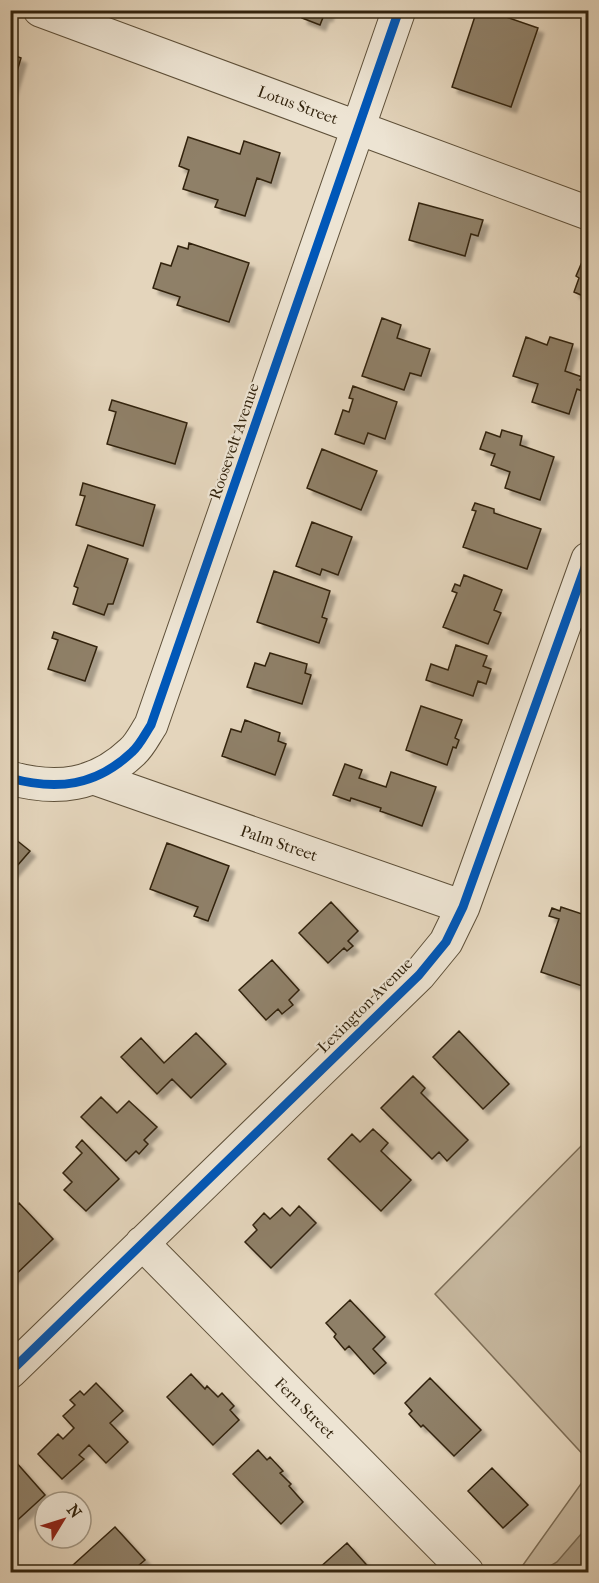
<svg xmlns="http://www.w3.org/2000/svg" width="599" height="1583" viewBox="0 0 599 1583" font-family="'IM FELL French Canon',serif">
	<style>
		.green { fill: #c6b79e; stroke: #7c6d56; stroke-width: 1.5 }
		.water { fill: #a79880; stroke: #786952; stroke-width: 1.5 }
		.building { fill: #8f8068; stroke: #32230d; stroke-width: 1.5; filter: url(#shadow) }
		.lines { fill: none; stroke-linecap: round; stroke-linejoin: round }
		.minor-casing { stroke: #5e5039; stroke-width: 35 }
		.minor { stroke: #ede4d3; stroke-width: 33 }
		.cycleway-casing { stroke: #ede4d3; stroke-width: 13 }
		.cycleway { stroke: #0057b8; stroke-width: 9 }
		.labels { text-anchor: middle; dominant-baseline: central; stroke-width: 4.5; stroke-linejoin: round; paint-order: stroke }
		.street-label { font-size: 16px; fill: #32230d; stroke: #ede4d3 }
	</style>
	<defs>
		<filter id="shadow"><feDropShadow dx="5.5" dy="5.5" stdDeviation="1.5" flood-color="#0004"/></filter>
	</defs>
	<rect width="100%" height="100%" fill="#e4d5bc"/>
	<filter id="stains"><feTurbulence type="fractalNoise" baseFrequency=".00333" numOctaves="4"/><feColorMatrix values="0 0 0 0 .2 0 0 0 0 .09 0 0 0 0 .02 0 0 0 .5 -.17"/></filter>
	<radialGradient id="worn" r=".72"><stop offset=".6" stop-color="#630" stop-opacity="0"/><stop offset="1" stop-color="#630" stop-opacity=".3"/></radialGradient>
	<!-- green -->
	<path class="green" d="M588,1139V1460L435,1294Z
		M588,1474V1572H518Z"/>
	<!-- water -->
	<path class="water" d="M588,1526V1572H540L557,1562Z"/>
	<!-- building -->
	<path class="building" d="M301,10H329L327,16L324,15L320,25L302,18L304,12Z
		M477,10H486L538,28L511,107L452,87Z
		M10,54L21,58L10,95Z
		M188,137L240,154L244,141L280,153L271,183L257,178L245,216L215,207L218,200L183,189L189,170L179,166Z
		M419,203L483,220L478,236L471,234L465,256L409,240Z
		M189,243L249,263L229,322L177,305L180,297L153,288L161,263L171,266L178,246L188,249Z
		M588,257V298L574,292L579,278L576,276L582,262L586,263Z
		M382,318L401,325L397,338L430,349L421,376L410,373L404,390L362,376Z
		M526,337L547,345L550,337L573,344L565,371L582,377L580,380L585,382L582,391L577,389L569,414L532,402L538,384L513,376Z
		M353,386L397,402L385,439L368,433L364,444L335,434L343,410L349,412L353,399L349,398Z
		M112,400L187,423L175,464L107,444L116,412L109,410Z
		M502,430L522,436L520,445L554,457L540,500L505,488L510,472L491,465L495,454L480,449L486,432L500,437Z
		M322,449L377,471L361,510L307,488Z
		M83,483L155,505L143,546L76,525L85,496L80,495Z
		M475,503L494,509V513L541,529L527,569L463,547L476,511L472,510Z
		M312,522L352,537L338,575L322,569L320,575L296,566Z
		M88,545L128,559L113,604H108L104,615L73,604L78,588L74,586Z
		M274,571L330,591L322,617L327,619L319,643L257,622Z
		M464,575L502,590L494,610L501,613L488,644L443,627L457,593L452,591L455,584L460,586Z
		M54,632L97,647L85,681L48,669L58,640L52,638Z
		M456,645L487,656L483,666L491,669L486,684L478,681L473,696L426,680L431,664L448,670Z
		M270,653L307,664L305,673L311,675L302,704L247,687L255,663L265,666Z
		M421,706L462,720L455,738L459,740L456,748L453,747L447,765L406,750Z
		M245,720L280,733L278,741L286,744L275,775L222,756L231,729L241,732Z
		M345,764L362,770L359,778L386,787L391,772L436,787L422,826L380,811L381,808L351,798L350,801L333,795Z
		M10,835L30,851L10,874Z
		M167,843L229,866L208,921L194,916L198,907L150,889Z
		M331,902L358,931L348,941L353,946L347,951L344,948L328,963L299,933Z
		M561,907L588,916V988L541,972L559,919L549,916L552,908L560,911Z
		M272,960L299,990L289,1000L293,1005L282,1014L278,1009L266,1020L239,990Z
		M459,1031L509,1084L483,1109L433,1057Z
		M196,1033L226,1064L191,1098L172,1079L157,1094L121,1057L141,1038L164,1063Z
		M413,1076L425,1088L421,1093L468,1140L447,1161L439,1152L432,1159L381,1108Z
		M101,1097L117,1113L129,1101L157,1127L144,1140L148,1144L139,1154L136,1151L126,1161L81,1117Z
		M373,1129L388,1143L381,1151L411,1180L381,1211L328,1159L352,1134L360,1142Z
		M82,1140L119,1179L86,1211L64,1190L72,1182L63,1173L82,1153L76,1147Z
		M19,1203L53,1239L10,1280V1211Z
		M299,1206L316,1223L271,1268L245,1242L257,1230L253,1225L264,1213L270,1219L282,1208L290,1216Z
		M350,1300L385,1337L373,1349L386,1363L374,1374L349,1346L345,1350L334,1337L336,1334L326,1323Z
		M191,1374L205,1389L207,1386L218,1397L222,1393L234,1406L230,1410L239,1420L213,1445L167,1397Z
		M430,1378L481,1430L454,1456L423,1425L421,1427L409,1414L412,1411L405,1403Z
		M96,1383L123,1411L110,1423L128,1442L106,1463L89,1445L79,1455L84,1459L62,1479L38,1454L58,1434L63,1439L74,1428L63,1416L75,1405L70,1400L80,1391L84,1395Z
		M258,1450L267,1460L270,1457L283,1471L280,1473L291,1484L289,1486L303,1502L281,1524L233,1474Z
		M15,1461L45,1495L10,1527V1465Z
		M492,1468L528,1505L503,1528L468,1491Z
		M115,1527L145,1560L131,1572H80L73,1565Z
		M347,1543L373,1572H319L317,1570Z"/>
	<g class="lines">
		<!-- minor casing -->
		<g class="minor-casing">
			<path id="minor" d="M40,10L588,213
				M10,778C57,791 96,786 132,752C140,745 145,734 151,725L399,10
				M94,778L463,907
				M142,1243L467,1572
				M10,1372L419,975L446,942L463,907L588,559"/>
		</g>
		<!-- minor -->
		<use href="#minor" class="minor"/>
		<!-- cycleway casing -->
		<g class="cycleway-casing">
			<path id="cycleway" d="M10,778C57,791 96,786 132,752C140,745 145,734 151,725L399,10
				M10,1372L419,975L446,942L463,907L588,559"/>
		</g>
		<!-- cycleway -->
		<use href="#cycleway" class="cycleway"/>
	</g>
	<g class="labels">
		<!-- street labels -->
		<g class="street-label">
			<text transform="translate(298 105) rotate(20)">Lotus Street</text>
			<text transform="translate(234 441) rotate(-71)">Roosevelt Avenue</text>
			<text transform="translate(279 843) rotate(19)">Palm Street</text>
			<text transform="translate(365 1005) rotate(-45)">Lexington Avenue</text>
			<text transform="translate(305 1408) rotate(45)">Fern Street</text>
		</g>
	</g>
	<!-- margin -->
	<rect width="599" height="1583" fill="none" stroke="#e4d5bc" stroke-width="36"/>
	<rect x="12" y="12" width="575" height="1559" fill="none" stroke="#32230d" stroke-width="3"/>
	<rect x="18" y="18" width="563" height="1547" fill="none" stroke="#32230d" stroke-width="1.5"/>
	<!-- north arrow -->
	<g transform="translate(63 1520) rotate(52)"><circle r="28" fill="#ede4d3" stroke="#a29784" stroke-width="1.5"/>
	<path d="M0-4.5L10 22L0 15L-10 22Z" fill="#8f2418"/>
	<text y="-9" font-size="16" font-weight="bold" text-anchor="middle" fill="#32230d">N</text>
	</g>
	<rect width="100%" height="100%" filter="url(#stains)"/>
	<rect width="100%" height="100%" fill="url(#worn)"/>
</svg>
